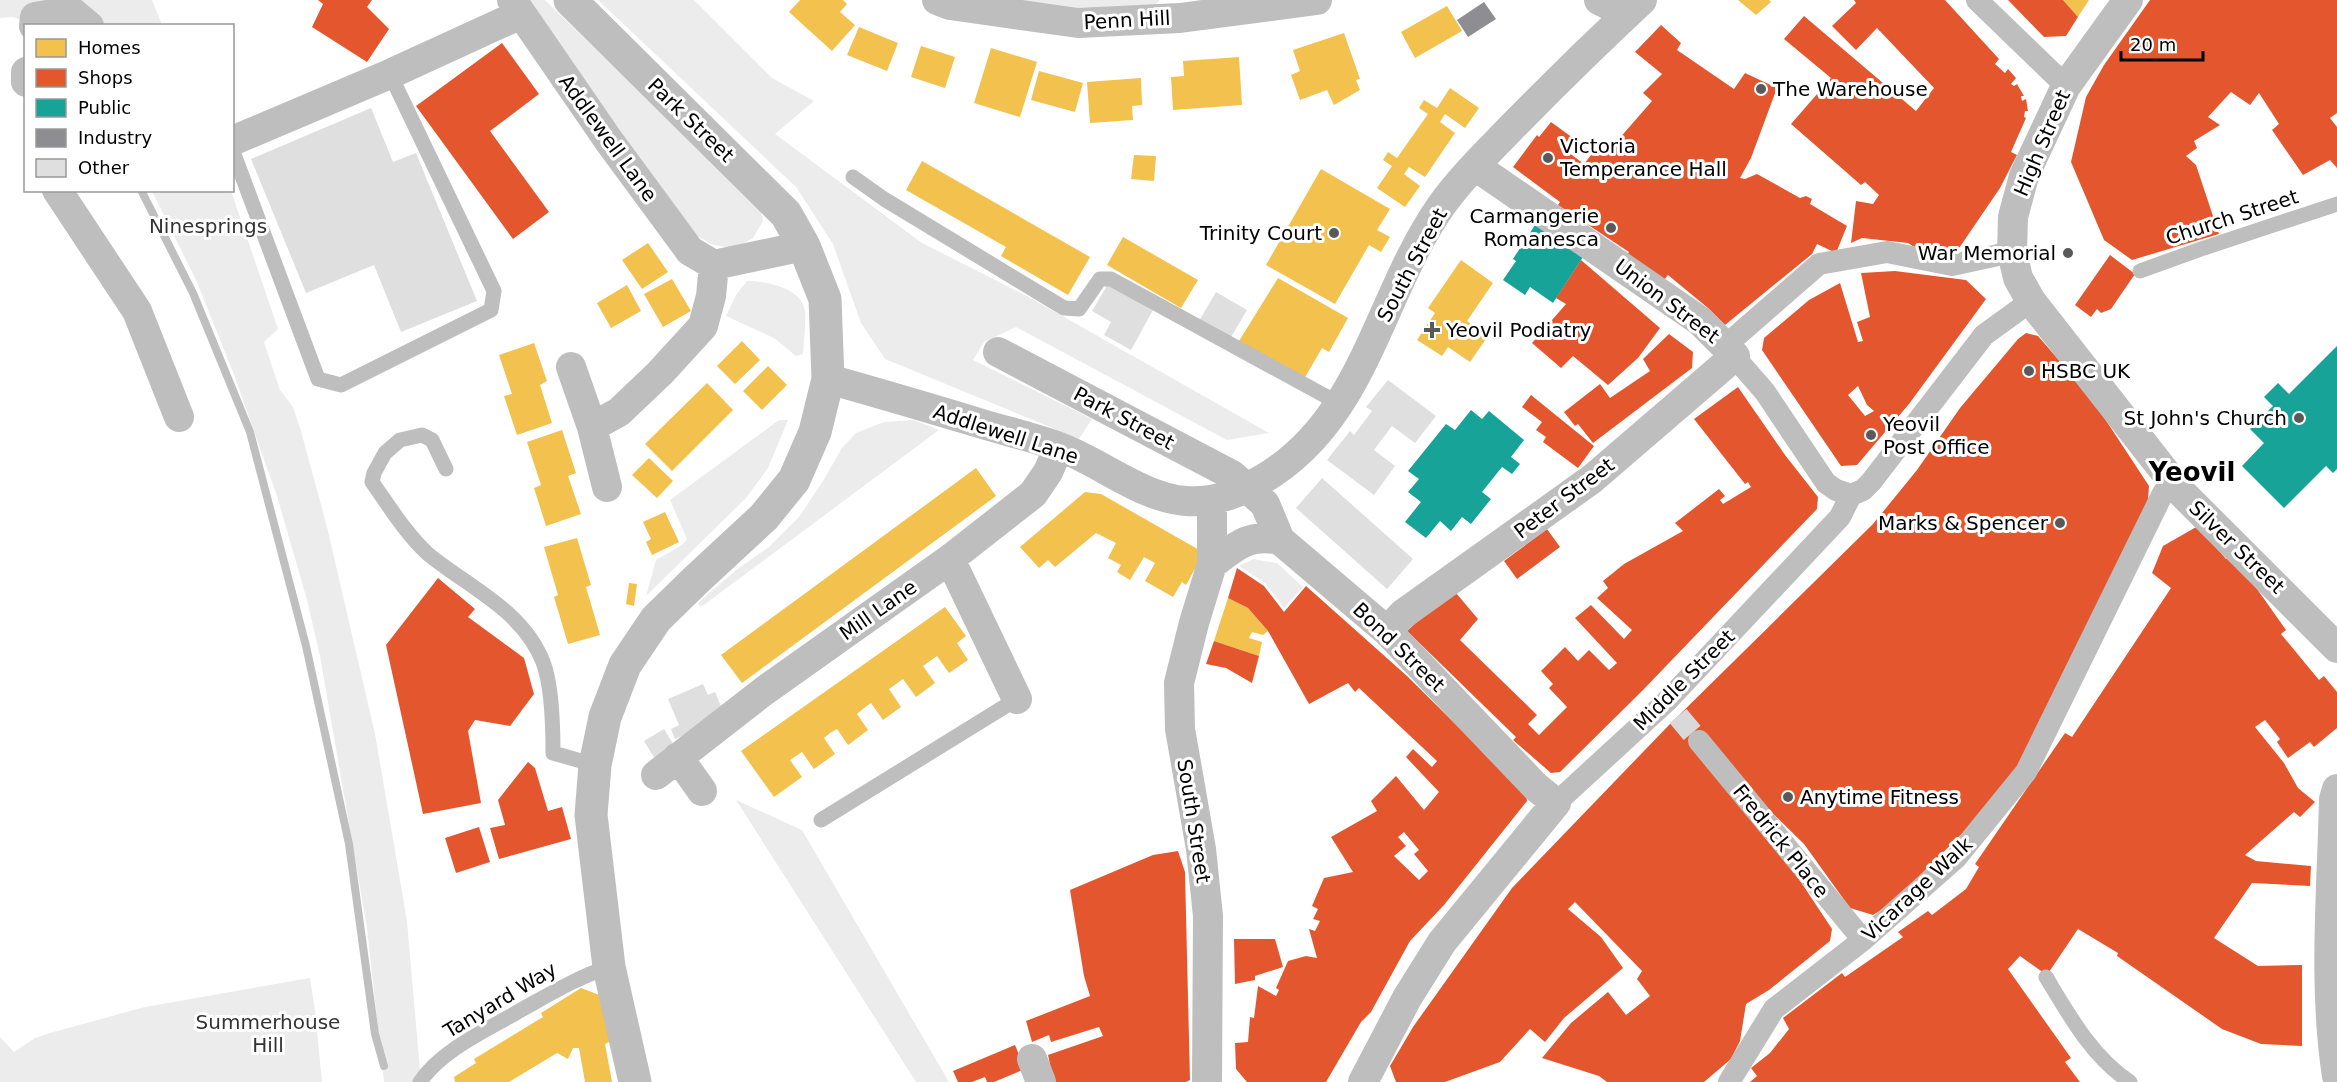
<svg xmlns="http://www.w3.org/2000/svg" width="2337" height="1082" viewBox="0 0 2337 1082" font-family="'DejaVu Sans',sans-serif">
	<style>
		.green { fill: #ececec }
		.homes { fill: #f2c14e }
		.shops { fill: #e4572e; fill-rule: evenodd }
		.public { fill: #17a398 }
		.industry { fill: #8d8d92 }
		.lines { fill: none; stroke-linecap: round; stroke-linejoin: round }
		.stream { stroke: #bfbfbf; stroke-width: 8 }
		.building { fill: #dfdfdf }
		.pedestrian-tunnel { stroke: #d9d9d9; stroke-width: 22; stroke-dasharray: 22 11; stroke-linecap: butt }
		.service { stroke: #bebebe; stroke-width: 15 }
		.pedestrian { stroke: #bebebe; stroke-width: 22 }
		.minor { stroke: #bebebe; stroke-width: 30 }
		.tertiary { stroke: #bebebe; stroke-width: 33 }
		.poi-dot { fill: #595959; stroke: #fff; stroke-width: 2 }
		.labels { text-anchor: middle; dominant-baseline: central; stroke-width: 6; stroke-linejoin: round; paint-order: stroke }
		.street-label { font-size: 20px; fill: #000; stroke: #fff }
		.poi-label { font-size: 20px; fill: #000; stroke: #fff; text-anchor: start }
		.park-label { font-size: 20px; fill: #333; stroke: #fff }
		.district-label { font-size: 26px; font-weight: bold; fill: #000; stroke: #fff }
	</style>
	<rect width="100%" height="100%" fill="#fff"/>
	<!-- green -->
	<path class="green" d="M0,0H152L162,25H35L13,17L0,18Z
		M521,0H545L760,207L763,221L753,238L734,249L711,244L691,232Z
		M598,0H694L772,78L814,101L775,134L922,243L1027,296L1269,433L1227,440L1016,327L984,342L973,360L1092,419L1079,439L885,359L861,323L833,244L796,187Z
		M1001,0H1160L1148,11L1127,14Z
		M152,191H231L278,329L264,342L280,390L293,407L301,431L327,527L375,734L407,921L421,1082H384L367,928L320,656L307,600L277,496L233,372L196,280Z
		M747,281C767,281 802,288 805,311C806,325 804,340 803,354L796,356L774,338L726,316L736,295Z
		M779,420H788L768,468L746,498L646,596L656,560L682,545L687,539L670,500Z
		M914,420L939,430L701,607L698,603L736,570L769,547L799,517L823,481L842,448L856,433L884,422Z
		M1253,559L1277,563L1303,587L1284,608L1265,583L1239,566Z
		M736,800L802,830L949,1082H916Z
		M310,978L315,1011L322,1082H0V1037L14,1052L35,1038L50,1033L145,1007Z"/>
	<!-- homes -->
	<path class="homes" d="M800,0H843L847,4L840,12L855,25L832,51L789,12Z
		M1738,0H1769L1771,2L1756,15Z
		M2063,0H2089L2078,17Z
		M1447,6L1462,31L1415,58L1401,32Z
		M859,27L898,43L887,71L847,55Z
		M1344,33L1360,79L1356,80L1360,90L1334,105L1327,90L1300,100L1291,75L1300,71L1293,50Z
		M921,46L955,57L945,88L911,77Z
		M991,48L1037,62L1020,117L974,103Z
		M1239,57L1242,105L1173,110L1171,77L1184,76L1183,61Z
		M1039,71L1083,83L1075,112L1031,100Z
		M1141,78L1142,105L1132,106L1133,120L1090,123L1087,82Z
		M1450,88L1479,108L1465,128L1445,114L1440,122L1455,133L1425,177L1409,167L1404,174L1420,186L1405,207L1377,188L1392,166L1383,160L1388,152L1397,158L1428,114L1419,108L1424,100L1437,108Z
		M1134,155L1156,156L1154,181L1131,179Z
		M922,161L1090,257L1068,295L1001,256L1006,247L906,190Z
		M1321,169L1390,209L1377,230L1390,237L1381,252L1369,245L1335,304L1266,265Z
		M1123,237L1198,280L1181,308L1107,265Z
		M648,243L668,272L642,289L622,260Z
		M1461,260L1493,283L1467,321L1488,336L1470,362L1448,347L1442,356L1417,340L1435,313L1428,308Z
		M1278,278L1348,318L1329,352L1322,348L1304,379L1239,341Z
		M672,279L691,311L663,327L644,294Z
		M627,285L641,311L611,328L597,303Z
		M742,341L760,360L735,384L717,366Z
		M534,343L547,381L540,385L552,423L517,435L504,396L512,394L499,355Z
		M768,366L787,385L762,410L743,391Z
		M707,383L733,410L672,471L645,444Z
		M562,430L576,473L568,476L581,514L546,526L534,488L541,485L527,442Z
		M649,458L673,481L657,498L632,475Z
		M976,468L996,496L742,683L721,655Z
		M1085,492L1101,494L1201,551L1202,556L1186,585L1182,582L1173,597L1145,581L1155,563L1144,557L1130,580L1117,572L1121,565L1108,558L1116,543L1096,533L1055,567L1048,560L1039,568L1020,547Z
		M665,512L679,542L652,555L646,542L651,539L643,522Z
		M577,538L591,585L586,587L600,635L568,644L554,597L558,595L544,547Z
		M629,583L637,584L634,606L626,604Z
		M1228,598L1248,608L1268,631L1263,635L1252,632L1249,638L1262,642L1259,656L1214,641Z
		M945,607L966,636L957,643L968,660L949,673L937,656L923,666L935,683L916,697L903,679L889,689L901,707L883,720L871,703L864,708L857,714L868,730L848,745L837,729L830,733L824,738L835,754L814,769L802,752L790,760L802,777L774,797L741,751Z
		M581,988L602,996L611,1041L605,1044L612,1082H585L579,1048H573L568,1059L557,1053L509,1082H455L454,1077L476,1063L474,1059L543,1017L541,1013Z"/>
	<!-- shops -->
	<path class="shops" d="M318,0H372L367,7L389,29L367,62L312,27L323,4Z
		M1854,0H1945L1999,59L1995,64L2005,73L2008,69L2016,78L2011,84L2014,86L2017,84L2024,96H2021L2022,101L2026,99L2028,111H2025L2024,117L2026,118L2011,152L2017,155L2000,188L1951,260L1927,255L1908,243L1862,238L1851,243L1856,201L1873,204L1879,195L1865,182L1861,185L1791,124L1831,78L1784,39L1804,16L1916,111L1934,88L1877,28L1856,50L1832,26L1856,3Z
		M2008,0H2063L2078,17L2066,36L2044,37Z
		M2150,0H2337V113L2330,118L2337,127V168L2330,160L2303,175L2272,130L2279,124L2259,93L2250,105L2231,92L2208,117L2220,125L2194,141L2197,148L2186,156L2196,165L2219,234L2132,260L2104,240L2071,162L2086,97L2104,65Z
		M1661,25L1681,43L1677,50L1734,89L1745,73L1777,88L1751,158L1740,178L1745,179L1757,174L1800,198L1806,196L1812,199L1810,204L1847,226L1836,253L1817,244L1812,254L1725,325L1708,308L1668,275L1664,280L1627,255L1629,252L1558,205L1560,202L1513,167L1537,135L1539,137L1551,122L1573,138L1569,143L1572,146L1568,152L1584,164L1602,141L1611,148L1652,101L1643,93L1662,74L1635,52Z
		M502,43L539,94L490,131L549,212L513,239L416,106Z
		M2110,255L2135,274L2111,309L2101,313L2097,309L2091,317L2075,305Z
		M1581,260L1660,328L1638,358L1608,385L1573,356L1561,368L1532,343L1566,304L1556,298Z
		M1895,271L1966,280L1986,299L1909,404L1857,465L1841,466L1762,350L1764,338L1809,300L1840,283L1858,342L1863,341L1857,322L1870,317L1861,273ZM1858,386L1867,405L1874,411L1865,416L1848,395Z
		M2026,333L2038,336L2090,396L2149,486L2146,525L2033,742L1996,800L1891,904L1873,915L1850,908L1804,844L1699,741L1785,858L1832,929L1830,941L1769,990L1746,1004L1740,1041L1731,1059L1704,1082H1607L1599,1076L1542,1058L1571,1023L1608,992L1626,1015L1650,996L1637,979L1642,971L1575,902L1568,909L1601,937L1623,968L1564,1018L1545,1042L1530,1029L1500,1062L1445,1082H1396L1390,1066L1413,1027L1512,888L1669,725L1873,524L1917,470L1960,408L2018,339Z
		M1669,334L1693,352L1692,368L1593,443L1578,424L1575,426L1564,412L1600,384L1610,398L1650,371L1643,359Z
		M1738,387L1785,455L1818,497L1817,509L1643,690L1560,772L1551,773L1513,740L1516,737L1407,631L1433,607L1456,593L1478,619L1460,640L1537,715L1528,724L1539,735L1567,707L1549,688L1553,684L1541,671L1565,647L1578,661L1589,650L1609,670L1617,663L1575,618L1591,605L1624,639L1632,630L1597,598L1608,588L1603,581L1624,564L1683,531L1675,523L1719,489L1725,496L1720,500L1723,504L1751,487L1748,482L1745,484L1694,419Z
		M1531,395L1594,446L1578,468L1543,442L1546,437L1536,430L1542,422L1522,407Z
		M2198,526L2226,559L2233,555L2286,630L2281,634L2319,680L2324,676L2337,692V728L2314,747L2310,742L2288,758L2277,742L2280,739L2265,720L2255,727L2284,763L2298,788L2315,802L2300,817L2294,812L2245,855L2256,861L2311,866L2310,886L2252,883L2214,938L2258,966L2302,965V1046L2261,1044L2222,1029L2117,956L2118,953L2078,929L2049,972L2044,973L2020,956L2008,969L2071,1058L2065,1062L2080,1082H1750L1757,1076L1751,1068L1770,1053L1789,1029L1783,1018L1842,973L1845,977L1903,937L1898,932L1928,911L1932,915L1966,889L1979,867L1975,864L2065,733L2072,737L2171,588L2152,573L2163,546Z
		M1547,529L1560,547L1517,579L1504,561Z
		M1237,568L1264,586L1284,612L1306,586L1407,676L1526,794L1527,801L1444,905L1410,941L1371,1012L1361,1022L1326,1082H1247L1236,1069L1235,1043L1248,1042L1250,1017L1254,1018L1258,986L1276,996L1279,990L1276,988L1288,961L1306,956L1317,958L1309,929L1315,931L1320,921L1313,919L1318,909L1312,906L1324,878L1353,872L1331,837L1377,811L1371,801L1396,776L1424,810L1439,792L1406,757L1413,749L1432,767L1437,761L1359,688L1355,692L1348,683L1309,704L1268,631L1248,608L1228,598ZM1404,832L1419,850L1414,854L1428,871L1419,880L1394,856L1406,846L1398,837Z
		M438,578L475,609L468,617L524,658L534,694L510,726L475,720L468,731L481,803L423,814L386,645Z
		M1214,641L1259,656L1252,683L1226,668L1206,664Z
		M528,762L535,768L548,811L562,807L571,839L499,859L490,828L505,825L498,800Z
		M479,827L490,862L456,873L445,838Z
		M1178,851L1185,872L1190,1080L1186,1082H1047L1052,1074L1048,1055L1103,1036L1099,1027L1051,1042L1049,1035L1032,1042L1026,1021L1090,996L1084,976L1070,890L1153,855Z
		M1234,939H1275L1283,967L1255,976V980L1235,984Z
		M1015,1045L1025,1069L994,1082H987L985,1077L972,1082H958L953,1071Z"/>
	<!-- public -->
	<path class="public" d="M1535,225L1583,257L1553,303L1530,287L1525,295L1503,280L1516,261L1513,259Z
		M2337,346V469L2333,473L2326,466L2284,508L2242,466L2264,443L2250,429L2273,406L2264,397L2278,383L2289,394Z
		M1471,410L1482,419L1489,411L1524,440L1511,457L1520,464L1512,474L1502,467L1482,492L1491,499L1471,524L1462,517L1451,531L1440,521L1426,538L1405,522L1421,502L1408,492L1419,479L1408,471L1446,424L1455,430Z"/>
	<!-- industry -->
	<path class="industry" d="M1484,2L1496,19L1468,37L1457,20Z"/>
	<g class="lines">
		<!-- stream -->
		<path class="stream" d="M141,190L193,293L250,432L306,646L349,844L375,1034L384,1066"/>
	</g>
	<!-- building -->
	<path class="building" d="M371,108L393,162L416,153L477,301L401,332L374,265L306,293L251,159Z
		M1108,284L1153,310L1131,350L1104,335L1111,322L1092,311Z
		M1216,292L1247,310L1230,339L1199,321Z
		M1388,380L1436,416L1415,443L1392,426L1374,450L1395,466L1374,495L1327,460L1350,431L1354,435L1372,411L1366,407Z
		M1322,478L1413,559L1387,589L1296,508Z
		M703,684L708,695L715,692L726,718L675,739L671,729L679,725L668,699Z
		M664,729L677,750L657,762L644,741Z"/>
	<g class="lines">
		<!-- pedestrian-tunnel -->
		<path class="pedestrian-tunnel" d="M1678,716L1699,741"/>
		<!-- service -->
		<path class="service" d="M232,149L318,379L341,385L491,310L494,291L390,74
			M853,177L884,199L1064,308L1079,309L1100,279H1111L1340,404
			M2140,271L2201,249L2337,204
			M446,469L432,440L422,435L400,440L385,453L374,473L372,482C389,506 406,534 428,554C468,587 523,610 543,662C552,685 553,728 553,753L595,765
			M821,820L1017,699
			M2046,977C2069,1015 2092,1057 2130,1082
			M420,1082C441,1050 489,1029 521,1010C550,994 578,977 609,967"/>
		<!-- pedestrian -->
		<path class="pedestrian" d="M1977,0L2066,86
			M1851,495L1836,490L1826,483L1765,392L1725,346L1819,264L1887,252L1952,265L2012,252
			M1699,741L1863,940
			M1556,803L1667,701L1840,517L1851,495L1863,490L1871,482L1984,335L2031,301
			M1729,1082L1774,1009L1863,940L1956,858L2026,772L2163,493L2180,491"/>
		<!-- minor -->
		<path class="minor" d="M512,0L609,141L690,251L714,265L804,246
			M937,0L950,5L1078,23L1180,18L1317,0
			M1599,0L1627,14
			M2128,0L2066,86L2024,176L2013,217L2012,252L2018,278L2031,301L2180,491L2337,648
			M34,26L35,17L71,11L89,26
			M26,72V82
			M232,141L390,74L521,14
			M1475,166L1700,321L1725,346
			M57,190L137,311L179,417
			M998,352L1232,475L1265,504L1280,540L1387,631L1536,787L1556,803L1442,942L1407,998L1363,1082
			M571,367L592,427
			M828,379C879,393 929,408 979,423C1005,431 1032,437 1057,446C1099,461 1142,498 1186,501C1215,503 1239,493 1263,479C1365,419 1378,296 1441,206C1461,178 1486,154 1510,129C1553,85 1597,42 1642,0
			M607,487L592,427L619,412L660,373L703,326L711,296L714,265
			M950,559L1017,699
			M1212,564C1236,546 1249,533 1280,540
			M1387,631L1403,614L1592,479L1735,356
			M678,757L702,791
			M656,775L764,691L950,559L1033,494L1048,472L1059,447
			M2337,789L2334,799C2332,890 2323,985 2337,1076
			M1032,1059L1041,1082
			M1207,1082L1208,916L1201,849L1180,729L1179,683L1194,623L1212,564V501"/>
		<!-- tertiary -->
		<path class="tertiary" d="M570,0L786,214L804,246L825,299L828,379L815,432L794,480L764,517L696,580L656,619L625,665L605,717L595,765L591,815L609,967L635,1082"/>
	</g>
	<!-- markers -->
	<g class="poi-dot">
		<circle cx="1761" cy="89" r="6"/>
		<circle cx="1548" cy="158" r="6"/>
		<circle cx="1611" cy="228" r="6"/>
		<circle cx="1334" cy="233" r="6"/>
		<circle cx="2068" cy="253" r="6"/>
		<path d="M1429 321h6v6h6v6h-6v6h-6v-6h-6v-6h6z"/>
		<circle cx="2029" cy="371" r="6"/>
		<circle cx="2299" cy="418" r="6"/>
		<circle cx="1871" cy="435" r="6"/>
		<circle cx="2060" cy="523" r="6"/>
		<circle cx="1788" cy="797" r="6"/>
	</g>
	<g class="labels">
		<!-- street labels -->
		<g class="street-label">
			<text transform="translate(1127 20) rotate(-3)">Penn Hill</text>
			<text transform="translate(691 120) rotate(44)">Park Street</text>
			<text transform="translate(608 138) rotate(54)">Addlewell Lane</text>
			<text transform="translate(2042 143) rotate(-67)">High Street</text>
			<text transform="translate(2232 217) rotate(-18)">Church Street</text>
			<text transform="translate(1412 265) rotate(-62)">South Street</text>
			<text transform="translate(1667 301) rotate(37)">Union Street</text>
			<text transform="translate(1124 418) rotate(28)">Park Street</text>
			<text transform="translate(1006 434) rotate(18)">Addlewell Lane</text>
			<text transform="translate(1564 498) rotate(-37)">Peter Street</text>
			<text transform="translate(2237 547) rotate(44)">Silver Street</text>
			<text transform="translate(878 610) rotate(-35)">Mill Lane</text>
			<text transform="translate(1399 647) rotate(44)">Bond Street</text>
			<text transform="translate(1684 680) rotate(-45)">Middle Street</text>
			<text transform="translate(1194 821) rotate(81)">South Street</text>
			<text transform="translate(1781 841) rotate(51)">Fredrick Place</text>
			<text transform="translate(1917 889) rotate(-43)">Vicarage Walk</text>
			<text transform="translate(500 1000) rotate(-31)">Tanyard Way</text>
		</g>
		<!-- poi labels -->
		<g class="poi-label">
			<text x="1773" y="89">The Warehouse</text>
			<text x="1560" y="146">Victoria<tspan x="1560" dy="23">Temperance Hall</tspan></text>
			<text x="1599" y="216" text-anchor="end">Carmangerie<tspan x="1599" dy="23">Romanesca</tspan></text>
			<text x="1322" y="233" text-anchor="end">Trinity Court</text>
			<text x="2056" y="253" text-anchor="end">War Memorial</text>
			<text x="1446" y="330">Yeovil Podiatry</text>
			<text x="2041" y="371">HSBC UK</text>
			<text x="2287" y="418" text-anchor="end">St John's Church</text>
			<text x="1883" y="424">Yeovil<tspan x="1883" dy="23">Post Office</tspan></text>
			<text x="2048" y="523" text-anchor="end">Marks &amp; Spencer</text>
			<text x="1800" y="797">Anytime Fitness</text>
		</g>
		<!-- park labels -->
		<g class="park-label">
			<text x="208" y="226">Ninesprings</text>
			<text x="268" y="1022">Summerhouse<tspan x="268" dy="23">Hill</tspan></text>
		</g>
		<!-- district labels -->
		<g class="district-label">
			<text x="2192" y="472">Yeovil</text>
		</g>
	</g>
	<!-- legend -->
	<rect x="24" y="24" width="210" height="168" fill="#ffffff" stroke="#999999" stroke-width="1.5"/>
	<rect x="36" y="39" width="30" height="18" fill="#f2c14e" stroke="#999999" stroke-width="1.5"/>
	<text x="78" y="54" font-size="18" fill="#000000">Homes</text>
	<rect x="36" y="69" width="30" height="18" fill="#e4572e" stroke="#999999" stroke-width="1.5"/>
	<text x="78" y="84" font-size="18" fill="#000000">Shops</text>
	<rect x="36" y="99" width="30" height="18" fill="#17a398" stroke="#999999" stroke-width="1.5"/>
	<text x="78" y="114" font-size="18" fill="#000000">Public</text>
	<rect x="36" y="129" width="30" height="18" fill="#8d8d92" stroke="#999999" stroke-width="1.5"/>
	<text x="78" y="144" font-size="18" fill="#000000">Industry</text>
	<rect x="36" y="159" width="30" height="18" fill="#dfdfdf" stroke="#999999" stroke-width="1.5"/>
	<text x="78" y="174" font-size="18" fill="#000000">Other</text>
	<!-- scale -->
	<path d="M2121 51v9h82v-9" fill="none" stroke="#000000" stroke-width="3"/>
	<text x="2130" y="51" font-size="18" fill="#000000" stroke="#ffffff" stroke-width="4.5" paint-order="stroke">20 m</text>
</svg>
